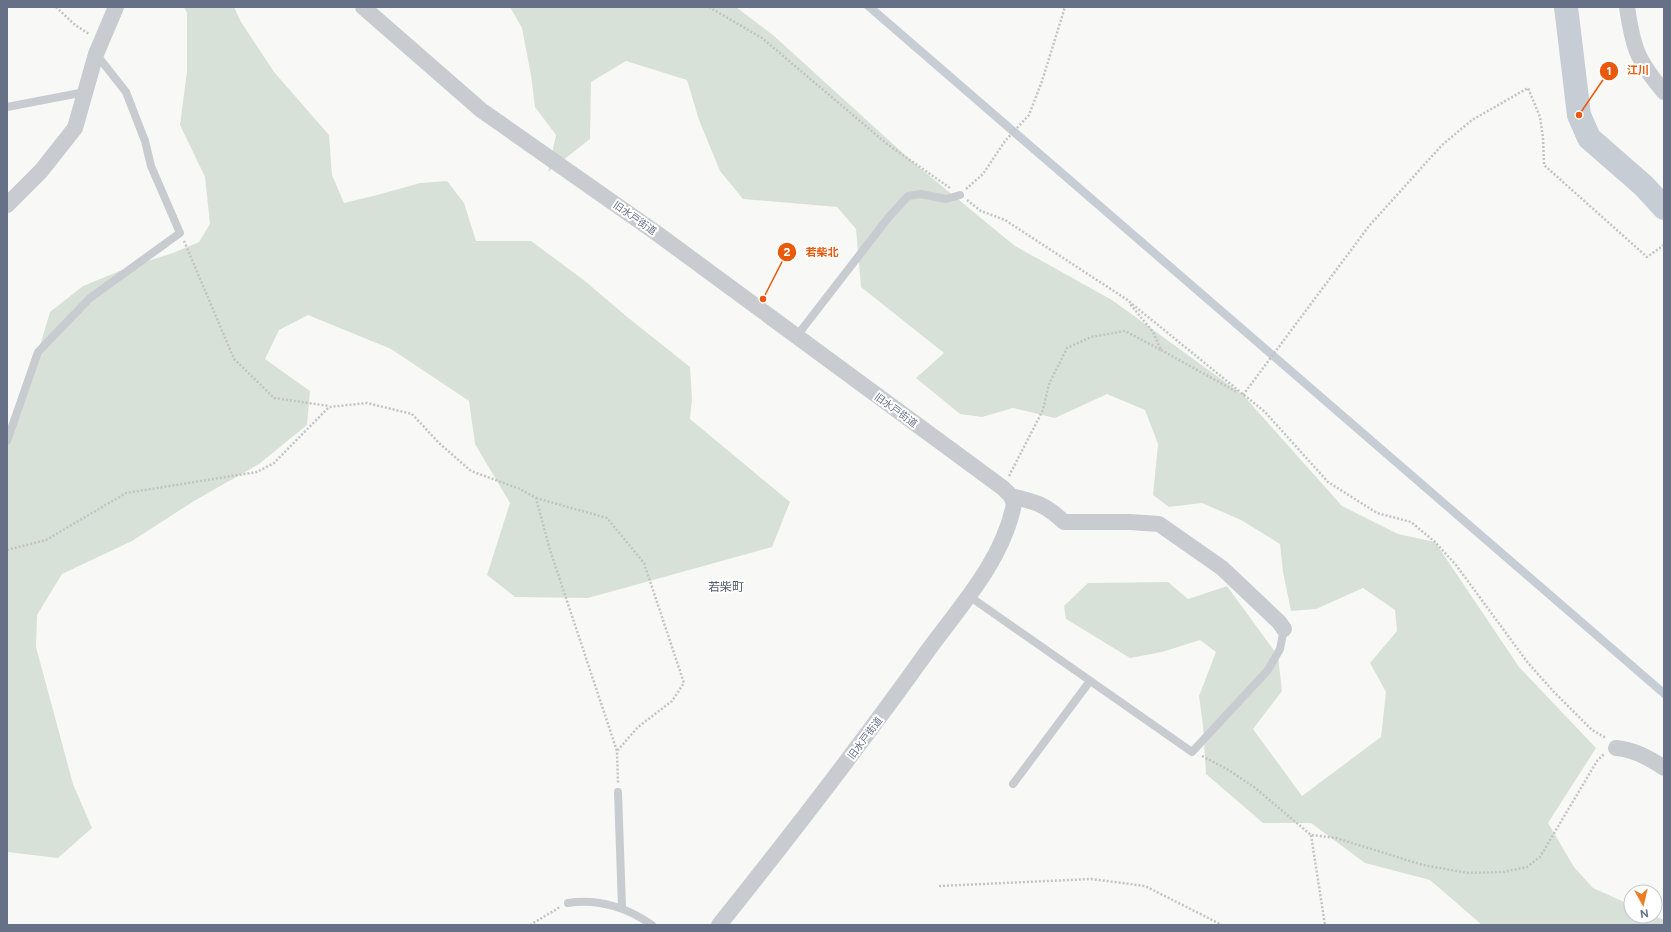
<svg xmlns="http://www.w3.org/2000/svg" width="1671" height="932" viewBox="0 0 1671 932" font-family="Figtree,'Noto Sans JP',sans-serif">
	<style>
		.green { fill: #d8e1d7 }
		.water { fill: #c7cdd4 }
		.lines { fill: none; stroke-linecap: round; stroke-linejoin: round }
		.river { stroke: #c7cdd4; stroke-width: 24 }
		.path { stroke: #c2c3c6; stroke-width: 2.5; stroke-dasharray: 2 2; stroke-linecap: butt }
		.lane { stroke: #c8cbcf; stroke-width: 8 }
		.street { stroke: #c8cbcf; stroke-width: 16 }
		.labels { text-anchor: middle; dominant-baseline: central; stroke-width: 4; stroke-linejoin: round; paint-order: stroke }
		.street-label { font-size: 10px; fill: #667188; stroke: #fff }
		.quarter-label { font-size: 12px; fill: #545d6d; stroke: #fff }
		.leader { fill: none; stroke: #e8590c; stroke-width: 1.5 }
		.callout-dot { fill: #e8590c; stroke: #fff; stroke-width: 1.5 }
		.mark-label { font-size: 12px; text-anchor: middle; font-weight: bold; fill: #fff }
		.callout-label { font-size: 11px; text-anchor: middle; font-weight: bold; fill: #e8590c; stroke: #fff; stroke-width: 4; stroke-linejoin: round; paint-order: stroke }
	</style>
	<rect width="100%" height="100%" fill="#f8f9f6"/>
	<!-- green -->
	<path class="green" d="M184,7H234L241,22L274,72L329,135L332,175L344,203L377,195L420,183L447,181L464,203L476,241H531L585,281L626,316L690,367L692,399L690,419L790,502L772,547L588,598L515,597L487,575L510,503L475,444L469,401L391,349L308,315L279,330L265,359L310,391L307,425L259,464L194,501L132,541L62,574L37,615L36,647L73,784L92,828L58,858L7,852V430L18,420L50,312L83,286L132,266L173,253L199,242L210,224L205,177L180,125L187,71V13Z
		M510,7H736L773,35L915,164L1015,246L1112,300L1243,395L1342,506L1398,534L1435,542L1519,667L1596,748L1548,823L1574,867L1593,888L1631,905V916H1654L1664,920V925H1482L1430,880L1365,863L1311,823H1263L1206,774L1203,726L1199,696L1216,652L1200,640L1162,652L1130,658L1066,619L1064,606L1088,583L1168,582L1188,599L1227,586L1278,656L1282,691L1253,729L1302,796L1381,737L1386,692L1370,663L1397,631L1395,610L1363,588L1316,609L1291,611L1283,572L1280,544L1241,520L1202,503L1169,507L1153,495L1158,444L1145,410L1107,394L1055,418L1013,408L982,417L960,414L916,378L944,353L861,287L856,229L837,207L743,199L720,171L699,120L687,80L626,61L591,82L590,139L548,172L556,135L535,107L531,75L522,28Z"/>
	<!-- water -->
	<path class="water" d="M863,7H876L1664,688V699Z"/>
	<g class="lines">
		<!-- river -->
		<path class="river" d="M1566,7L1579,115L1589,138L1644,186L1664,208"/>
		<!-- path -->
		<path class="path" d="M56,7L75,25L89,34
			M709,7L762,38L887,144L950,188
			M966,189L983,174L1005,141L1029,115L1042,81L1065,7
			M967,200L981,211L1005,220L1126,299L1265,412L1328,482L1377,513L1411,522L1435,542L1456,565L1528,663L1554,692L1592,730L1606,738
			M184,241L234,359L274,398L329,406
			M1161,350L1237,392
			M1243,395L1369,226L1442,145L1472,120L1528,88L1540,117L1543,138L1544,165L1647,257L1664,245
			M1009,476L1043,410L1049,384L1067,348L1091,337L1125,331L1161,350L1153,332L1130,304
			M536,498L607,518L644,563L684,683L672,701L638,727L617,751
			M7,550L46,540L126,493L257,472L274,463L329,407L367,403L412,414L439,443L471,471L520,489L536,498L550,550L617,751L618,783
			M1202,756L1227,769L1254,787L1311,835L1336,838L1423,865L1468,873L1503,872L1527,867L1540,857L1597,761L1604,754
			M1311,835L1325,925
			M939,886L1091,879L1145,886L1222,925
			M530,925L560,907"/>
		<!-- lane -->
		<path class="lane" d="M7,107L85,92
			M796,337L888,218L908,196L921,194L946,199L960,195
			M7,441L38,352L90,298L180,233L151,166L145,141L126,92L96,54
			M969,596L1192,752L1268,670L1280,649L1284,629
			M1013,784L1090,681
			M618,792L622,907
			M568,903C598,898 628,908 652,925"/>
		<!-- street -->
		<path class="street" d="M363,7L481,110L655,232L1003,488L1011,496L1014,504C1003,560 961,605 929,649C862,743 791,835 719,925
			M1627,7C1633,48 1637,60 1664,92
			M7,205L41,171L75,128L96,54L116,7
			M1011,496C1036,502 1045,504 1064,522H1130L1159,524L1222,568L1279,622L1284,629
			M1616,748C1632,749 1651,759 1664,768"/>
	</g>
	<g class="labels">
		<!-- street labels -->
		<g class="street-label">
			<text transform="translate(635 218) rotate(35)">旧水戸街道</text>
			<text transform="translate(896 410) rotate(36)">旧水戸街道</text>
			<text transform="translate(865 738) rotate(-53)">旧水戸街道</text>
		</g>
		<!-- quarter labels -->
		<g class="quarter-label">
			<text x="726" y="587">若柴町</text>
		</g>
	</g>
	<!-- callouts -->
	<path class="leader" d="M1579 115L1609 71M763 299L787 252"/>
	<g class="callout-dot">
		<circle cx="1579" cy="115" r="4"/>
		<circle cx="763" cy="299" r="4"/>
		<circle cx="1609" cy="71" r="10"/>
		<circle cx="787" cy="252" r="10"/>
	</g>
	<g class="mark-label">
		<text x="1609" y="75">1</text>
		<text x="787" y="256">2</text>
	</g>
	<g class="callout-label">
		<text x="1638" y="74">江川</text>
		<text x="822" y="256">若柴北</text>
	</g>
	<!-- border -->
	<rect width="1671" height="932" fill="none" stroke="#667188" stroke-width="16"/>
	<!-- north arrow -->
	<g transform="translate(1643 904) rotate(172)"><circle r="19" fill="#ffffff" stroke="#c2c6cf"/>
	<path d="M0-3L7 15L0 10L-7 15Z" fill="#eb7e23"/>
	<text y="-6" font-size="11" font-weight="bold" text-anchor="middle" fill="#667188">N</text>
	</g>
</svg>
